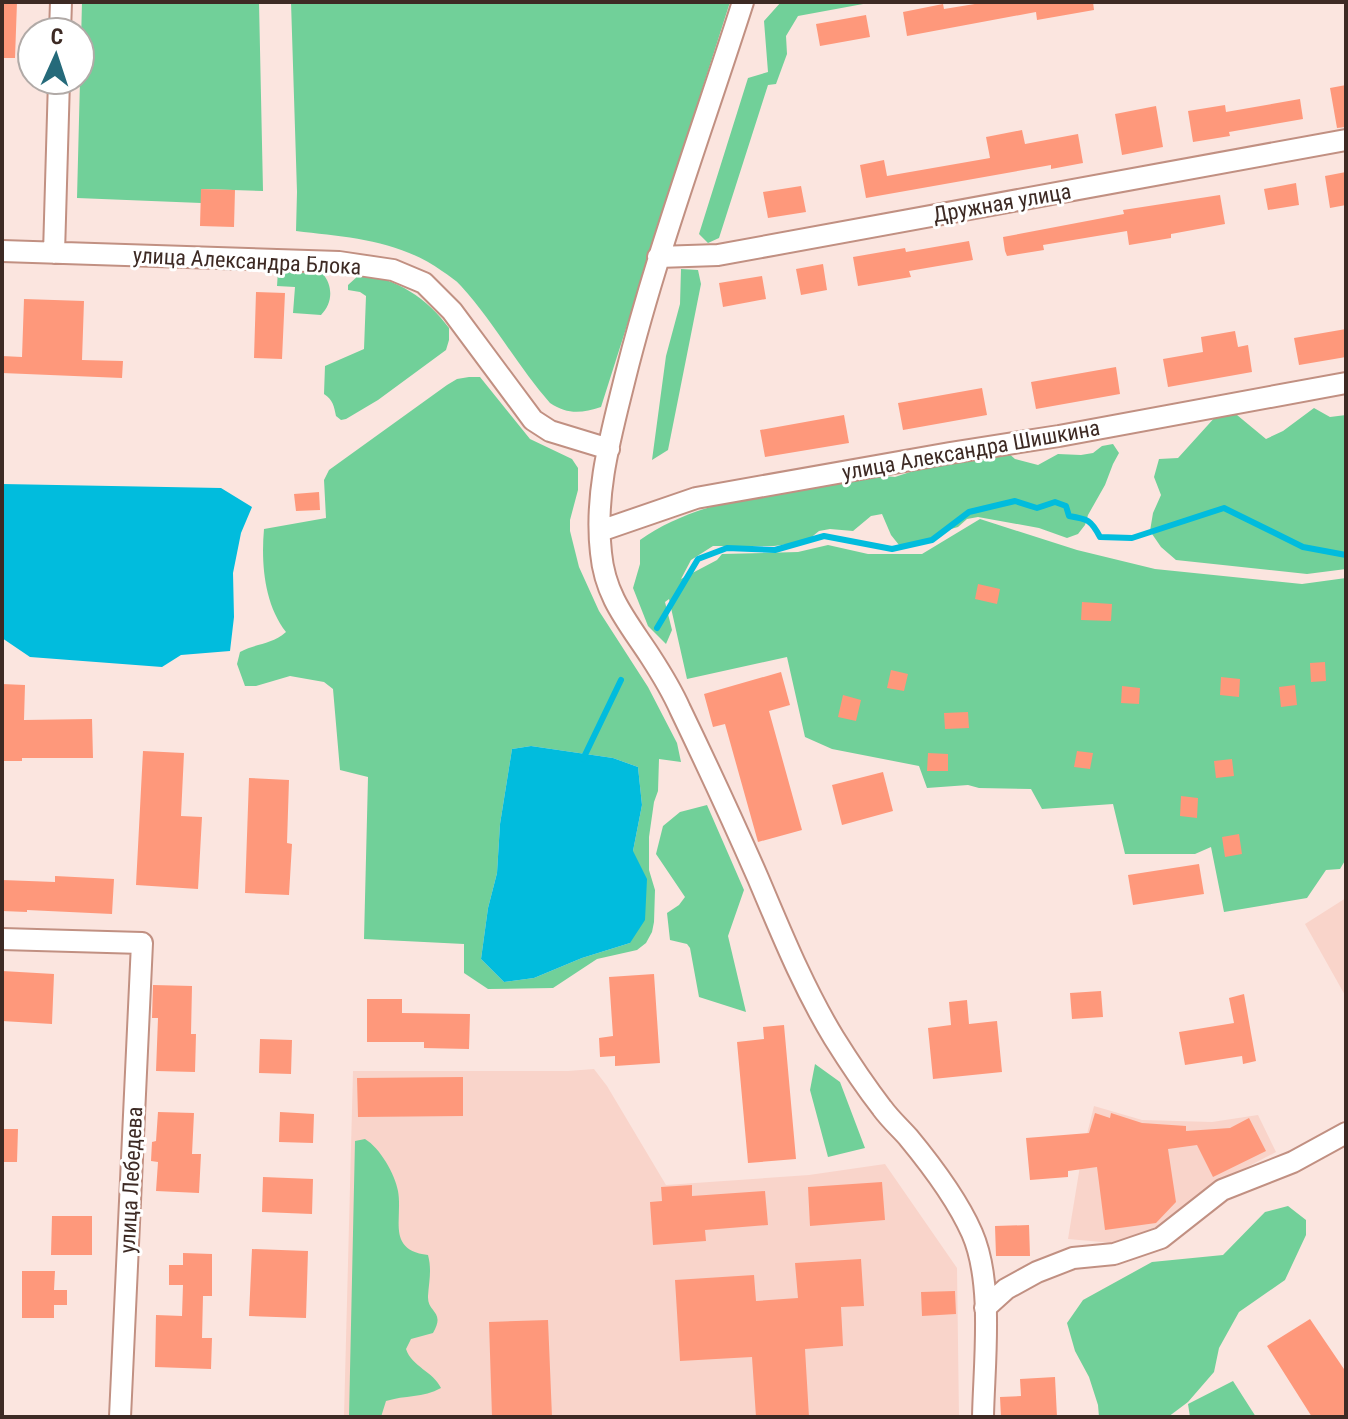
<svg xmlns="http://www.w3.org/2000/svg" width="1348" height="1419" viewBox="0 0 1348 1419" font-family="'Roboto Condensed',sans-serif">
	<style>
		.built { fill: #f9d4ca }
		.green { fill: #71d099; fill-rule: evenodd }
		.water { fill: #01bcdd }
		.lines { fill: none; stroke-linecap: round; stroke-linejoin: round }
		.stream { stroke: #01bcdd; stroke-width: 6 }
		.building { fill: #fe987b }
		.minor-casing { stroke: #c19082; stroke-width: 24 }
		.minor { stroke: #fff; stroke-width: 20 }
		.labels { text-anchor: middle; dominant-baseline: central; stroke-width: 6; stroke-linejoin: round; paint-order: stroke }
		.street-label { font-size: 22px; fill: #3d2a24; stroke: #fff }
	</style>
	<rect width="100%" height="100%" fill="#fbe5df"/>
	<!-- built -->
	<path class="built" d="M1346,898V997L1305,924Z
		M594,1069L607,1086L666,1185L809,1175L885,1164L957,1268L959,1417H344L353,1071H568Z
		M1094,1106L1142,1120L1212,1122L1258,1115L1276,1152L1209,1187L1158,1227L1113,1243L1068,1239L1082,1154Z"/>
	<!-- green -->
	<path class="green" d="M82,2H259L263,191L202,189L201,203L77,198Z
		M291,2H730L601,407C582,413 568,415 550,403C518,367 494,322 461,286C456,280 449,276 442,271C399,240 347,237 296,231L297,192Z
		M781,2H874L798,16L786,36L787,54L776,84L768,85L719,238L708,243L699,234L748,78L768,72L764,21Z
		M681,269L698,270L701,284L668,450L652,460L666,356L680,304Z
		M278,271L323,274C333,286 333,303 321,315L293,313L295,287L277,286Z
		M359,275C396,277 428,299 449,328V340L446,350L378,400L346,419L341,420L336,416C334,406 333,400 324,394L325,366L364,349L366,296L360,292L348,290V285Z
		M469,377H480L530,439L572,459L578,468V490L570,520V531L579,567L599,611L648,687L677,743L681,762L659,759L658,791L654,802L649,837V870L655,890L654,922L652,932L646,943L637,950L597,959L553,988L488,989L464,973V944L364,939L368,777L340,770L333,689L324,682L290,676L256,686H245L237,664L240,652C257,643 271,645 286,632C264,604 261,563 264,529L326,518L324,480L329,470L447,385L457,379ZM531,746L613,758L638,767L642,805L633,851L630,943L582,958L534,978L504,982L481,959L488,908L497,873L500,824L512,749Z
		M1314,408L1330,417L1346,415V569L1307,574L1176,560L1161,547L1150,531L1153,513L1161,495L1154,477L1159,459L1178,458L1217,415H1237L1266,439L1283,431Z
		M1113,444L1119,453L1113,464L1105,485L1088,515L1085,525L1078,534L1067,538L1039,528L978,517L967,519L958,527L944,531L925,542L899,545L891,535L882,514L871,516L853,531L830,529L819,531L808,540L796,543L774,546H713L691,560L681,579L717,560L722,554L798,552L828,545L868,554H922L980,519L1077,550L1155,569L1302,584L1346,578V859L1340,869L1326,870L1307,898L1224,912L1211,847L1195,854H1125L1113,804L1042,809L1031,789L979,788L968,785L927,788L919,766L832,749L805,737L787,657L687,679L669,599L665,602L672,630L666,644L648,626L633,588L640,564V540C704,494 807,488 884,476L895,477L928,466L1007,452L1015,459L1038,465L1058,454L1081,455L1093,453L1102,446Z
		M707,805L744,890L728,936L746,1012L699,997L690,948L687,944L670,940L667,913L679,905L685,897L656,854L663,826L680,812Z
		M815,1064L840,1082L865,1148L828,1157L810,1090Z
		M365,1139C380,1148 395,1174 398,1191C403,1219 386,1250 428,1255C432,1270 429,1281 428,1296C427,1313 446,1311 433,1333L411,1339L406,1349C412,1367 433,1371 441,1388C423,1398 405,1395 386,1401L381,1417H349L355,1141Z
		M1288,1206L1306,1220V1235L1285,1280L1239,1312L1219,1348L1214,1372L1188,1402L1168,1417H1099L1098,1405L1089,1377L1075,1351L1067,1323L1083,1300L1152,1262L1223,1255L1265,1212Z
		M1233,1381L1256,1417H1190L1188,1404Z"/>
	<!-- water -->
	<path class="water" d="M2,484L221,488L252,507L241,533L233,573L234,617L230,651L181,655L162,667L30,657L2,638Z
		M531,746L613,758L638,767L642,805L633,851L647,879L645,920L630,943L582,958L534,978L504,982L481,959L488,908L497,873L500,824L512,749Z"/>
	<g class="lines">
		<!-- stream -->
		<path class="stream" d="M657,628L698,559L727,548L775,550L824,536L892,549L932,540L969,512L1015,501L1037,508L1055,502L1066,506L1069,516C1088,519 1091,520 1100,537L1132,538L1224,508L1303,547L1346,555
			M583,759L621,680"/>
	</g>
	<!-- building -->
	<path class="building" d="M2,2H17L15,58H2Z
		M987,2H1093L1094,10L1037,20L1036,12L907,36L903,12L943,4L944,9Z
		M866,15L870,37L820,46L816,24Z
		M1346,85V127L1337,128L1330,88Z
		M1300,99L1303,119L1229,132L1230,136L1193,142L1188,111L1225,105L1226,112Z
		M1156,106L1163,147L1122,155L1115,114Z
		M1022,130L1025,144L1078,134L1083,163L1051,169V165L866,198L860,165L884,160L887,176L990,158L986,137Z
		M1346,172V205L1330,208L1325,176Z
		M1296,183L1299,205L1268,210L1264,189Z
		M801,186L806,212L768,218L763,192Z
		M201,189L235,190L234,227L200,226Z
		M1220,195L1225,224L1171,234V238L1129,245L1127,231L1043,245L1044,250L1007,256L1005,251L1003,237L1124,214L1123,210Z
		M969,241L973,260L909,271L911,277L858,286L853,257L905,248L906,252Z
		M823,264L827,290L801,295L796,269Z
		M762,276L766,299L723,307L719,283Z
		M256,292L285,293L282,359L254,358Z
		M24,299L84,301L82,360L123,361L122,378L2,373V356L22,357Z
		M1346,329V357L1299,365L1294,338Z
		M1235,331L1238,347L1248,345L1252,372L1168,387L1163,359L1203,352L1201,337Z
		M1116,367L1120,394L1036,409L1031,382Z
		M982,388L987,415L903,430L898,403Z
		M844,415L849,443L765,457L760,430Z
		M319,492L320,510L296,511L294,494Z
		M978,584L1000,589L997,604L975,599Z
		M1082,602L1112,604L1111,621L1081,620Z
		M1325,662L1326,681L1311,682L1310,663Z
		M891,670L908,674L904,691L887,688Z
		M781,672L790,705L769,711L802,830L758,842L725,724L713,727L704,694Z
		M1221,677L1240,679L1239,697L1220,695Z
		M2,684L25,685L24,720L92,719L93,758H22V761H2Z
		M1295,685L1297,705L1281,707L1279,687Z
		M1122,686L1140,688L1139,704L1121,703Z
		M843,695L861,700L856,721L838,717Z
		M968,712L969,728L945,729L944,713Z
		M143,751L184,753L181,816L202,817L198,889L136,885Z
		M1077,751L1093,753L1090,769L1074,767Z
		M928,753L948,754V771H927Z
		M1232,759L1234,776L1216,778L1214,761Z
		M883,772L893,811L842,825L832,785Z
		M249,778L289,780L287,843L292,844L289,895L245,893Z
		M1181,796L1198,798L1197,818L1180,816Z
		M1239,834L1242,854L1225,857L1222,837Z
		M1199,864L1204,894L1133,905L1128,875Z
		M55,876L114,879L112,914L27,910V912L2,911V880L55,882Z
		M2,971L54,974L52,1024L2,1021Z
		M654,974L660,1063L615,1066V1056L600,1057L599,1038L613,1036L609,977Z
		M153,985L192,986L191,1034H196L195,1072L156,1071L158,1018H152Z
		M1101,991L1103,1017L1072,1019L1070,993Z
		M1244,994L1256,1061L1243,1064L1242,1056L1185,1065L1179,1032L1234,1023L1229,998Z
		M367,999H402V1013L470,1014L469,1049L424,1048V1042H367Z
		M967,1000L969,1024L997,1021L1002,1072L933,1079L928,1028L951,1025L949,1002Z
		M784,1025L796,1159L748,1163L737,1042L764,1039L763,1027Z
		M260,1039L292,1040L291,1074L259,1073Z
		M463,1077V1116L358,1117L357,1078Z
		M158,1112L194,1113L192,1154H201L199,1193L156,1191L158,1162L151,1161L152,1142L156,1141Z
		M280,1112L314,1114L313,1143L279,1142Z
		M1095,1113L1110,1118L1111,1113L1142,1123L1186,1126V1131L1230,1128L1249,1118L1266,1151L1213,1177L1197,1145L1168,1149L1176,1202L1156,1223L1105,1230L1097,1167L1068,1171V1177L1030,1180L1026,1138L1089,1133Z
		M2,1129H18L17,1162H2Z
		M263,1177L313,1179L312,1214L262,1212Z
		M882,1182L885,1220L810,1226L808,1187Z
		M692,1185V1196L765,1191L768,1225L705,1230L706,1241L653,1245L650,1202L662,1201L661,1187Z
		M52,1216H92V1255H51Z
		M1029,1225L1030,1256H996L995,1226Z
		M252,1249L308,1251L306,1318L249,1316Z
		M183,1253L212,1254V1296H203L202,1338H212L211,1369L155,1367L156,1315L182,1316L183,1285H169V1265H183Z
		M861,1259L864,1306L841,1307L843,1346L805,1349L809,1417H756L752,1357L680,1361L675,1280L754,1275L756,1301L798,1298L795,1263Z
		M22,1271H55L54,1290H67V1305H54V1318H22Z
		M955,1291L956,1314L922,1316L921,1292Z
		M1310,1319L1346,1372V1417H1312L1267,1346Z
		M548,1320L552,1417H492L489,1322Z
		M1055,1377L1057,1417H1001L1000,1397L1021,1396L1020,1379Z"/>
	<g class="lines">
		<!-- minor casing -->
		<g class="minor-casing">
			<path id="minor" d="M743,2C703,127 657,250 625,378C611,435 594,493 601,553C605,596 627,621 650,656C661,673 672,691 680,709C707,765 733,821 758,878C781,932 803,987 834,1038C849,1062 865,1086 882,1108C890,1119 899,1127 908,1137C932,1166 957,1199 972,1233C994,1283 984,1363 983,1417
				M60,32L61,2
				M2,251L339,262L393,270L424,283L452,311L533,420L550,431L609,449
				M54,253L59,80
				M658,257L718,255L1346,140
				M600,531L696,498L950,453L1059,436L1346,383
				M2,939L142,943L120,1417
				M985,1308L1006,1289L1037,1272L1073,1258L1114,1254L1161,1238L1222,1190L1293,1162L1346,1133"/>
		</g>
		<!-- minor -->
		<use href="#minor" class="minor"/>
	</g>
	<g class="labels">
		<!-- street labels -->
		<g class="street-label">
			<text transform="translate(1002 203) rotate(-10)">Дружная улица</text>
			<text transform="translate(247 261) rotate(3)">улица Александра Блока</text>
			<text transform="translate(971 450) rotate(-10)">улица Александра Шишкина</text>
			<text transform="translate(131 1180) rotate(-87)">улица Лебедева</text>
		</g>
	</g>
	<!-- border -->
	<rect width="1348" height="1419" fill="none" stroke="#3d2a24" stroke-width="8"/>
	<!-- north arrow -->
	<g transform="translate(56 56) rotate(3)"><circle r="38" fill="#ffffff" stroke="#b1aaa7" stroke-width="2"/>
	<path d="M0-6L14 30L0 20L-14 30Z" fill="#256a7a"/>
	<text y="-12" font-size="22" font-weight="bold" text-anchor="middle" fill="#3d2a24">С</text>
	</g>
</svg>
